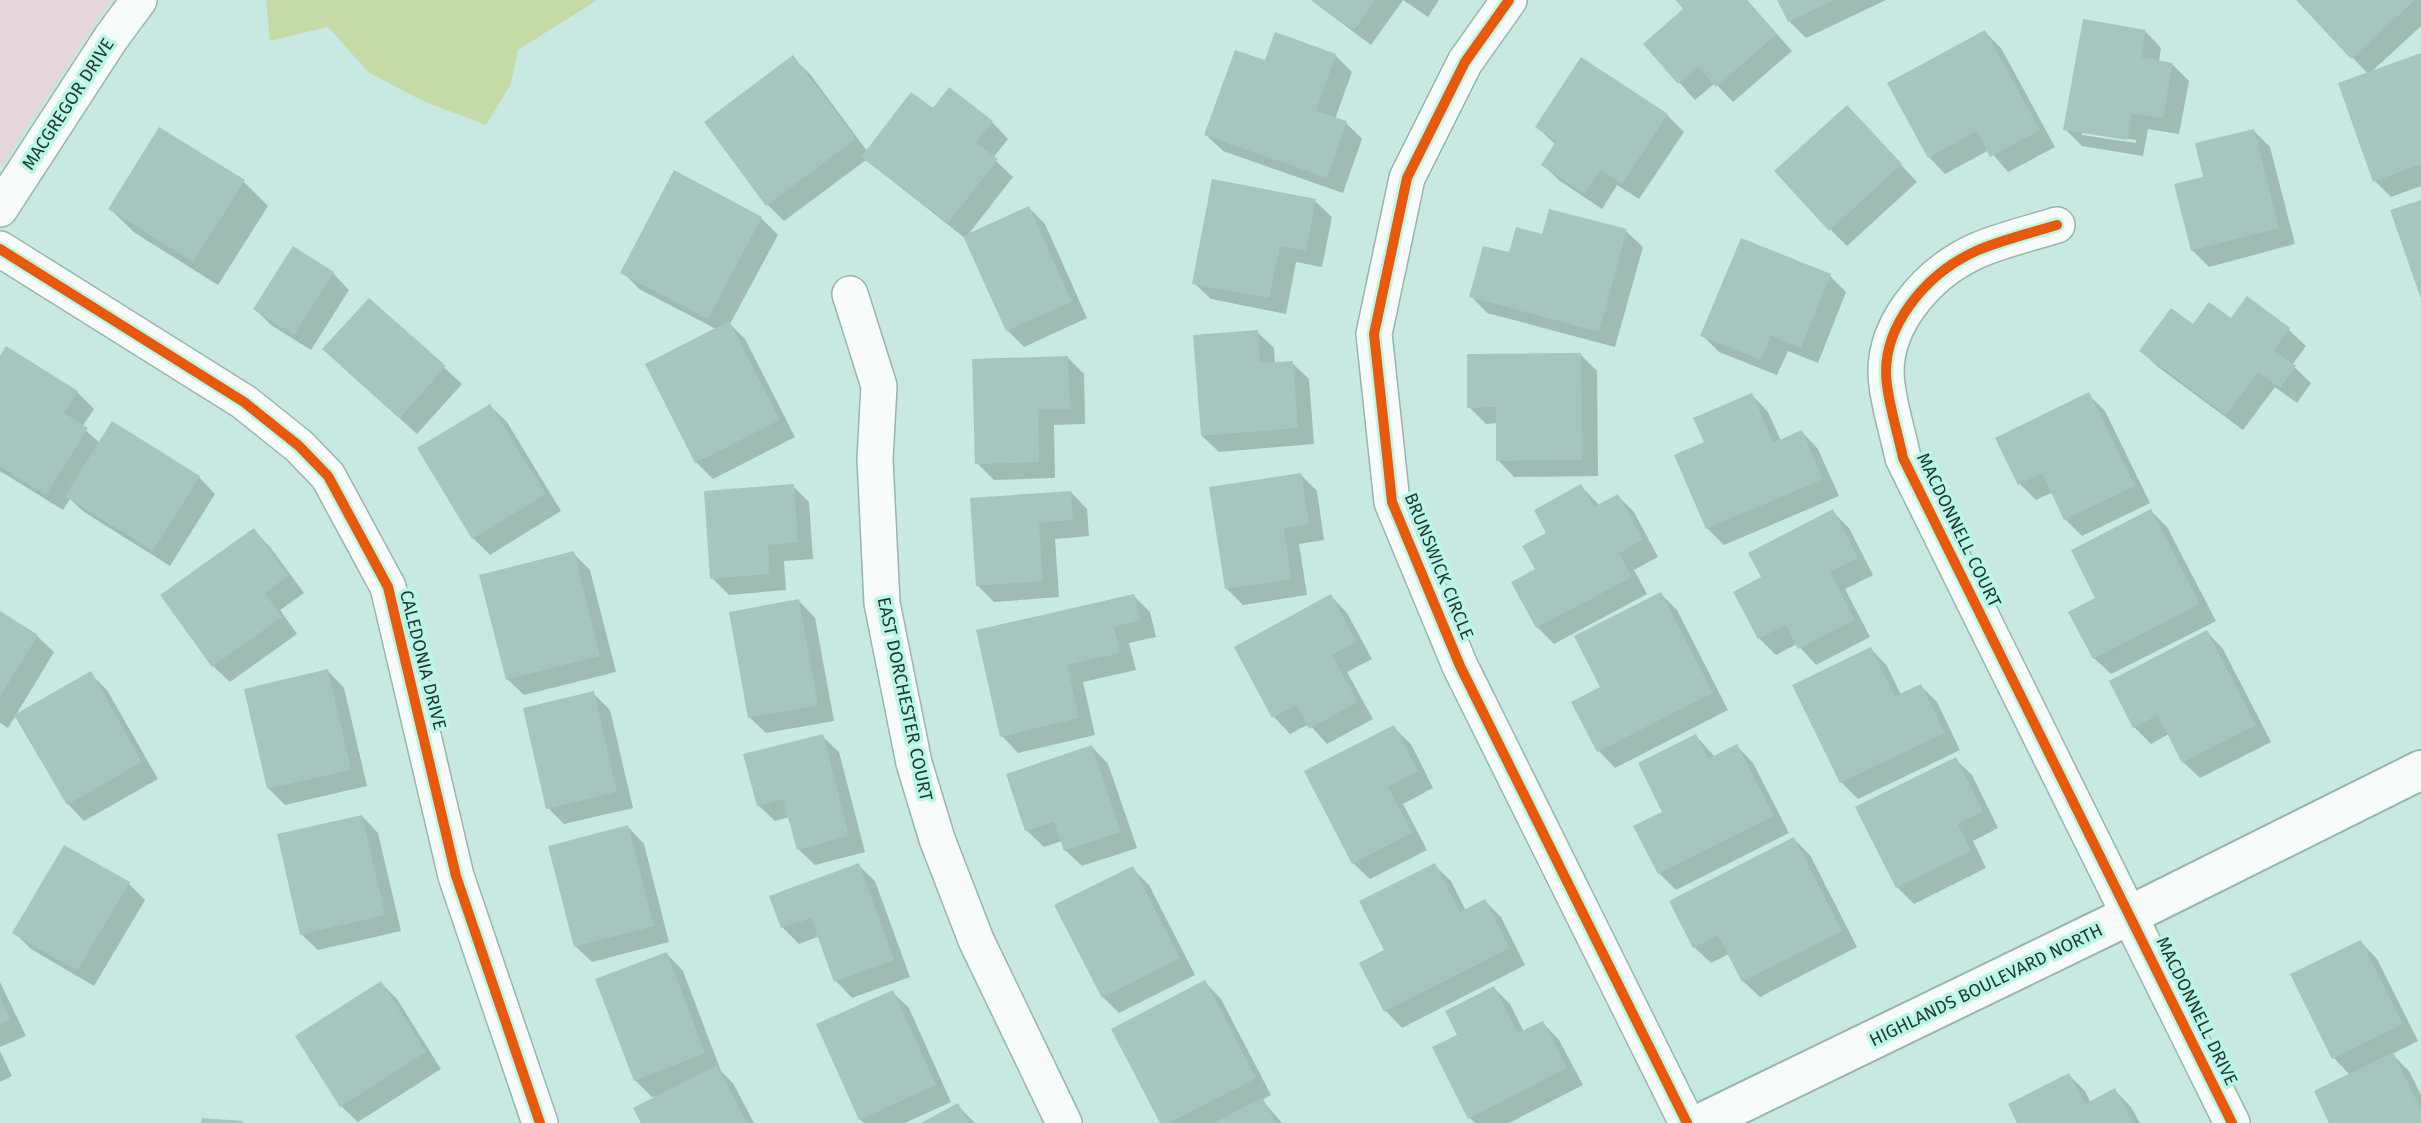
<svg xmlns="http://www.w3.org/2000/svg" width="2421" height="1123" viewBox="0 0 2421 1123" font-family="'Fira Sans',sans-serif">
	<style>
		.green { fill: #e5d6dc }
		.water { fill: #c6daa6 }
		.shadow { fill: #0003; fill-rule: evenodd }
		.building { fill: #a5c5be }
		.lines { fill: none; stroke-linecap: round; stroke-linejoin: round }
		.street-casing { stroke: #9ab4ae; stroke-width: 38 }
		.secondary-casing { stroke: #9ab4ae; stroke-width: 42 }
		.street { stroke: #f7fcfa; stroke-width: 35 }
		.secondary { stroke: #f7fcfa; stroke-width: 38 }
		.cycleway-casing { stroke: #baf7e7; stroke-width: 15 }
		.cycleway { stroke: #e8590c; stroke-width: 10 }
		.labels { text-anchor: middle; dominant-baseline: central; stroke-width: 7; stroke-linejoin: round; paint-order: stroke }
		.street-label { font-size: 18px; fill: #1f3832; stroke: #baf7e7 }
	</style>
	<rect width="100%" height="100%" fill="#c8e9e1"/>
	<!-- green -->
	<path class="green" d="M0,0H111L0,168Z"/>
	<!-- water -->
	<path class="water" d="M266,0H597L518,50L511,84L486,125L423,101L368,72L328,27L270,41Z"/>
	<!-- shadow -->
	<path class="shadow" d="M1311,0H1439L1428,17L1403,0L1371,45Z
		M1678,0H1747L1792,51L1733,102L1715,83L1695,100L1645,44L1686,9Z
		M1779,0H1886L1806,38L1789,21Z
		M2299,0H2421V26L2369,74L2421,55V186L2391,197L2375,181L2368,74Z
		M2145,31L2161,48L2159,62L2172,64L2189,81L2179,134L2148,129L2143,156L2082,146L2065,129ZM2082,131L2136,140V143L2082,135Z
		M1985,32L2001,48L2055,147L2008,172L1989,150L1945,174L1929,157Z
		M1335,55L1352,72L1335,119L1346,123L1362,139L1343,193L1223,151L1206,135L1266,63Z
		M793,58L810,74L867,151L933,111L992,122L1008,139L993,158L1013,177L967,236L1029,208L1045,224L1087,318L1024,347L1007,330L966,239L866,160L784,221L768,205L706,123Z
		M1667,115L1684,132L1639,199L1617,185L1602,209L1560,181L1543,165L1556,145L1537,127Z
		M1863,124L1917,182L1847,246L1830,229Z
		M2254,131L2270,147L2295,244L2209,267L2192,250L2205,178Z
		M243,181L268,206L218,285L135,233L110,209Z
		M1315,201L1332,217L1322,267L1296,262L1286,314L1211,299L1194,283Z
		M761,218L778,235L730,324L745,339L795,437L713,479L696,462L716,329L639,289L623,272Z
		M1626,231L1643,247L1615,347L1487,313L1471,296L1510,255L1543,236Z
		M333,273L349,290L311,350L271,325L255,309Z
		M1830,276L1846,292L1818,363L1788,351L1777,375L1719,352L1702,335Z
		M2247,299L2289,330L2306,346L2292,365L2311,383L2297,403L2275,387L2243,430L2158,367L2141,351L2231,320Z
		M369,300L462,384L417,434L341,366Z
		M1257,332L1274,348L1275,364L1292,363L1309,379L1314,444L1219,452L1202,436Z
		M1581,355L1597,371L1598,476L1514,477L1498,460V423L1486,424L1469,407Z
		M1068,358L1084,374L1085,424L1054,425L1055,478L994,480L977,463Z
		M0,360L77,392L94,409L82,427L100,443L199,477L215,494L170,566L84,512L70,499L63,510L0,471Z
		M1752,395L1768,412L1781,441L1802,432L1818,449L1839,496L1724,545L1707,528L1706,443Z
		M2089,395L2105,411L2150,503L2082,536L2065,519L2053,492L2036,500L2020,484Z
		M490,406L507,422L561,511L490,555L473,538Z
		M1301,475L1317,491L1324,540L1299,544L1307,595L1243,605L1226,588Z
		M793,486L809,502L813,559L784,561L786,590L729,595L712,578Z
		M1581,486L1600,506L1618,496L1634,512L1658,557L1634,570L1647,594L1554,644L1537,627V570L1548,533Z
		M1071,492L1087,509L1089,536L1055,539L1059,597L994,602L977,585L972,499Z
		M2151,511L2167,527L2216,621L2111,674L2094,658Z
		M1833,512L1849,528L1873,575L1845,589L1870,637L1816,665L1797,644L1776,655L1759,638L1735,592L1764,578Z
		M254,530L270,547L304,593L280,610L297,634L230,682L213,666Z
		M573,553L590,570L616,672L524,695L507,679Z
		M1661,594L1677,610L1728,710L1615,768L1599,751L1573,702L1603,688Z
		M1134,596L1150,612L1156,637L1129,643L1136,670L1083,682L1095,735L1018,753L1002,736L978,632Z
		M1331,596L1347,613L1372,659L1347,672L1373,719L1327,744L1309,724L1290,734L1274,717L1237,647Z
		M799,601L815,618L834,721L766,733L749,717Z
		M0,614L37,636L54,652L8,728L0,723Z
		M2207,632L2223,649L2271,742L2200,778L2183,762L2169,734L2151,744L2134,727Z
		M1871,649L1887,666L1901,695L1921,686L1937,702L1960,750L1858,799L1841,782Z
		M328,671L344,688L367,786L285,805L269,789Z
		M90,673L107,690L158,779L84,821L68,804Z
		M593,693L610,710L633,808L564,824L548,808Z
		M1394,728L1411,744L1433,788L1403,804L1427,850L1370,879L1353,863Z
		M822,736L839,752L865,852L815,865L798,849L790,817L775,821L758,805Z
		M1696,736L1715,757L1737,746L1753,763L1789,833L1676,890L1659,873L1665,812Z
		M1092,747L1108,764L1137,848L1082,866L1065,850L1062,841L1044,847L1027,831L1008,775Z
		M1955,759L1972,775L1998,828L1973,841L1986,868L1914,904L1897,887Z
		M362,816L378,833L401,931L318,950L301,934Z
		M628,827L644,844L669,942L592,962L575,946Z
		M1794,839L1810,855L1857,947L1760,997L1743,981L1729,954L1711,963L1694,947Z
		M858,865L875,881L910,977L852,998L836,981L820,936L799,944L782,927Z
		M1434,865L1451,881L1466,911L1485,901L1501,917L1525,965L1402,1028L1386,1011L1361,964L1387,951Z
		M1132,868L1149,885L1195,975L1119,1013L1103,997Z
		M129,884L145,900L94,986L31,949L14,932Z
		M2361,942L2377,959L2418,1041L2392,1054L2409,1071L2421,1095V1123H2331L2350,1075L2334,1058Z
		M667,954L683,971L721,1071L733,1083L754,1123H643L661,1096L652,1097L635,1080Z
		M0,982L26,1036L0,1047Z
		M1205,982L1221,999L1271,1095L1262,1100L1282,1123H1162Z
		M381,983L397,999L441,1069L358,1122L341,1106Z
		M1494,988L1510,1004L1524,1032L1543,1023L1559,1040L1583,1085L1509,1123H1475L1470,1118L1459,1035Z
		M892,992L909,1008L951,1102L905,1123H864L860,1119Z
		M0,1051L12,1076L0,1082Z
		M2069,1075L2085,1091L2091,1103L2115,1090L2131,1107L2140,1123H2019Z
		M957,1105L975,1123H924Z"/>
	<!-- building -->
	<path class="building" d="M1311,0H1375L1354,30Z
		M1676,0H1747L1777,34L1716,87L1698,67L1678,84L1643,44L1683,9Z
		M1777,0H1835L1788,22Z
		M2296,0H2415L2351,59Z
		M2083,19L2146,30L2141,57L2173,63L2163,118L2132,113L2127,140L2063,130Z
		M1985,30L2040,130L1990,157L1977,131L1928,158L1887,83Z
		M1275,32L1336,54L1316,111L1347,121L1327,178L1204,135L1235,50L1265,60Z
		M2421,53V164L2373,182L2338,83Z
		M793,55L856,139L766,206L704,122Z
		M1581,57L1668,114L1622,184L1600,170L1585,194L1541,165L1556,141L1535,127Z
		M949,87L993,121L976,143L998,159L948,223L861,157L911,92L933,108Z
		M1847,105L1902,164L1829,231L1774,171Z
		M159,127L245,180L193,262L108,209Z
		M2254,129L2279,228L2191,251L2174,184L2203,177L2195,143Z
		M674,170L762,217L708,319L620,273Z
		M1212,179L1316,199L1306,251L1280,246L1269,298L1192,284Z
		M2421,200V299L2390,210Z
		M1029,206L1072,302L1006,331L963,236Z
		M1549,209L1627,229L1599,332L1469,297L1483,246L1509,252L1516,227L1542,234Z
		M1741,238L1831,274L1801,348L1771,336L1761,360L1700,336Z
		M293,246L334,272L294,335L253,309Z
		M2247,296L2290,328L2274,350L2296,366L2280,388L2258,372L2226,415L2139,351L2171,308L2193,324L2209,302L2231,318Z
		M369,298L446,366L400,418L322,349Z
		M729,321L780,420L695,463L645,364Z
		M1258,330L1260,363L1293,361L1298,428L1201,436L1193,335Z
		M6,346L78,391L64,413L88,428L46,495L0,466V356Z
		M1581,353L1582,460L1496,461V407L1467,408V354Z
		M1068,356L1070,409H1038L1039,462L975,464L972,359Z
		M2089,392L2135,486L2064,520L2042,473L2018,485L1995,438Z
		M1752,393L1773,443L1802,430L1823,479L1706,529L1674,455L1704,442L1693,418Z
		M490,404L546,494L472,539L417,448Z
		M112,421L200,476L153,551L65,496Z
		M1301,473L1309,524L1284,528L1291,579L1225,589L1209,487Z
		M794,484L798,542L768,545L770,574L710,579L704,491Z
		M1581,484L1594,507L1618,494L1643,540L1619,553L1632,577L1536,628L1511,582L1535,569L1522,546L1546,533L1534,510Z
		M1071,491L1073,520L1039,523L1043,581L976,586L970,498Z
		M1833,509L1858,558L1830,572L1855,620L1798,649L1786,625L1758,639L1733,592L1761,577L1748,553Z
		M2151,509L2200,604L2093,659L2068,612L2095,598L2071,550Z
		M254,528L288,576L265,593L282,617L212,667L160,595Z
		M574,551L600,656L506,680L479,575Z
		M1661,592L1713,693L1597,752L1571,702L1600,687L1574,636Z
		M1134,594L1141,620L1114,627L1120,653L1067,665L1079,718L1000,737L976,630Z
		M1331,594L1356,642L1332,655L1358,702L1309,729L1297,705L1272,718L1234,647Z
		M799,599L818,705L748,718L729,612Z
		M0,611L38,635L0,697Z
		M2207,630L2256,725L2182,763L2158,715L2133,728L2109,681Z
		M1871,647L1895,696L1921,684L1945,733L1840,783L1792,685Z
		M328,669L351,770L267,789L244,689Z
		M91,671L142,762L67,805L14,715Z
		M594,691L617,792L546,809L523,708Z
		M1394,725L1418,771L1388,787L1412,833L1352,864L1304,771Z
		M823,734L849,836L797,850L783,799L757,806L743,754Z
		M1696,734L1708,759L1737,744L1774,816L1658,874L1633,826L1662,812L1638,763Z
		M1092,745L1121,832L1064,851L1054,822L1025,831L1006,774Z
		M1956,757L1983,811L1958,824L1971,851L1896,888L1855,807Z
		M362,815L385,915L300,935L277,834Z
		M628,825L654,926L574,947L548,846Z
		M1794,837L1842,931L1742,982L1718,935L1693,948L1669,901Z
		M64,845L130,882L77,971L12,933Z
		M859,863L894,960L834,982L811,918L781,928L769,896Z
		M1435,863L1460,912L1485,899L1510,948L1384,1012L1359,963L1384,950L1359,901Z
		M1133,866L1180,958L1102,998L1054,905Z
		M2361,940L2403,1024L2332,1059L2290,974Z
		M667,952L705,1053L634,1081L595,979Z
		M1205,980L1256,1078L1169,1123H1160L1111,1029Z
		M381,981L426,1052L340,1107L295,1036Z
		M1494,986L1518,1033L1543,1021L1567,1068L1468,1119L1432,1047L1457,1035L1445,1011Z
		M893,990L936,1085L859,1120L816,1024Z
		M0,997L10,1019L0,1024Z
		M2393,1052L2421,1110V1123H2329L2314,1091Z
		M717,1065L747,1123H641L633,1108Z
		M2069,1073L2085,1104L2115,1088L2133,1123H2017L2008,1104Z
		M1262,1097L1276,1123H1214Z
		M958,1103L969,1123H921Z
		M202,1118L243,1121V1123H201Z"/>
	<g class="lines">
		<!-- street casing -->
		<g class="street-casing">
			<path id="street" d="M1509,0L1465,62L1407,178L1374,334L1392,502L1460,666L1687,1123
				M0,209L111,38L139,0
				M2057,225C2031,233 2001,240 1976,251C1926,274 1879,328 1887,385C1890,409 1898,434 1903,458L2232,1123
				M0,249L244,402L299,446L328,476L388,587L456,876L540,1123
				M850,294L879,386L875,459L882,603L914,763L937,839L976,940L1064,1123"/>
		</g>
		<!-- secondary casing -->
		<g class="secondary-casing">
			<path id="secondary" d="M1701,1123L2130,915L2421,770"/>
		</g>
		<!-- street -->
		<use href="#street" class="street"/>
		<!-- secondary -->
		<use href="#secondary" class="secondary"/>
		<!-- cycleway casing -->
		<g class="cycleway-casing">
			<path id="cycleway" d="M1509,0L1465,62L1407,178L1374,334L1392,502L1460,666L1687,1123
				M2057,225C2031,233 2001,240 1976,251C1926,274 1879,328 1887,385C1890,409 1898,434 1903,458L2232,1123
				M0,249L244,402L299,446L328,476L388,587L456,876L540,1123"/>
		</g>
		<!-- cycleway -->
		<use href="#cycleway" class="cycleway"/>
	</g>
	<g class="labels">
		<!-- street labels -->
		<g class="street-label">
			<text transform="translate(68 104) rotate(-57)">MACGREGOR DRIVE</text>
			<text transform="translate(1959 530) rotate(64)">MACDONNELL COURT</text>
			<text transform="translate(1439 566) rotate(68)">BRUNSWICK CIRCLE</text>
			<text transform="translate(423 660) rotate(76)">CALEDONIA DRIVE</text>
			<text transform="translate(905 699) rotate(78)">EAST DORCHESTER COURT</text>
			<text transform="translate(1986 985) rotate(-26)">HIGHLANDS BOULEVARD NORTH</text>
			<text transform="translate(2197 1011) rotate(64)">MACDONNELL DRIVE</text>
		</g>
	</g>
</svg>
